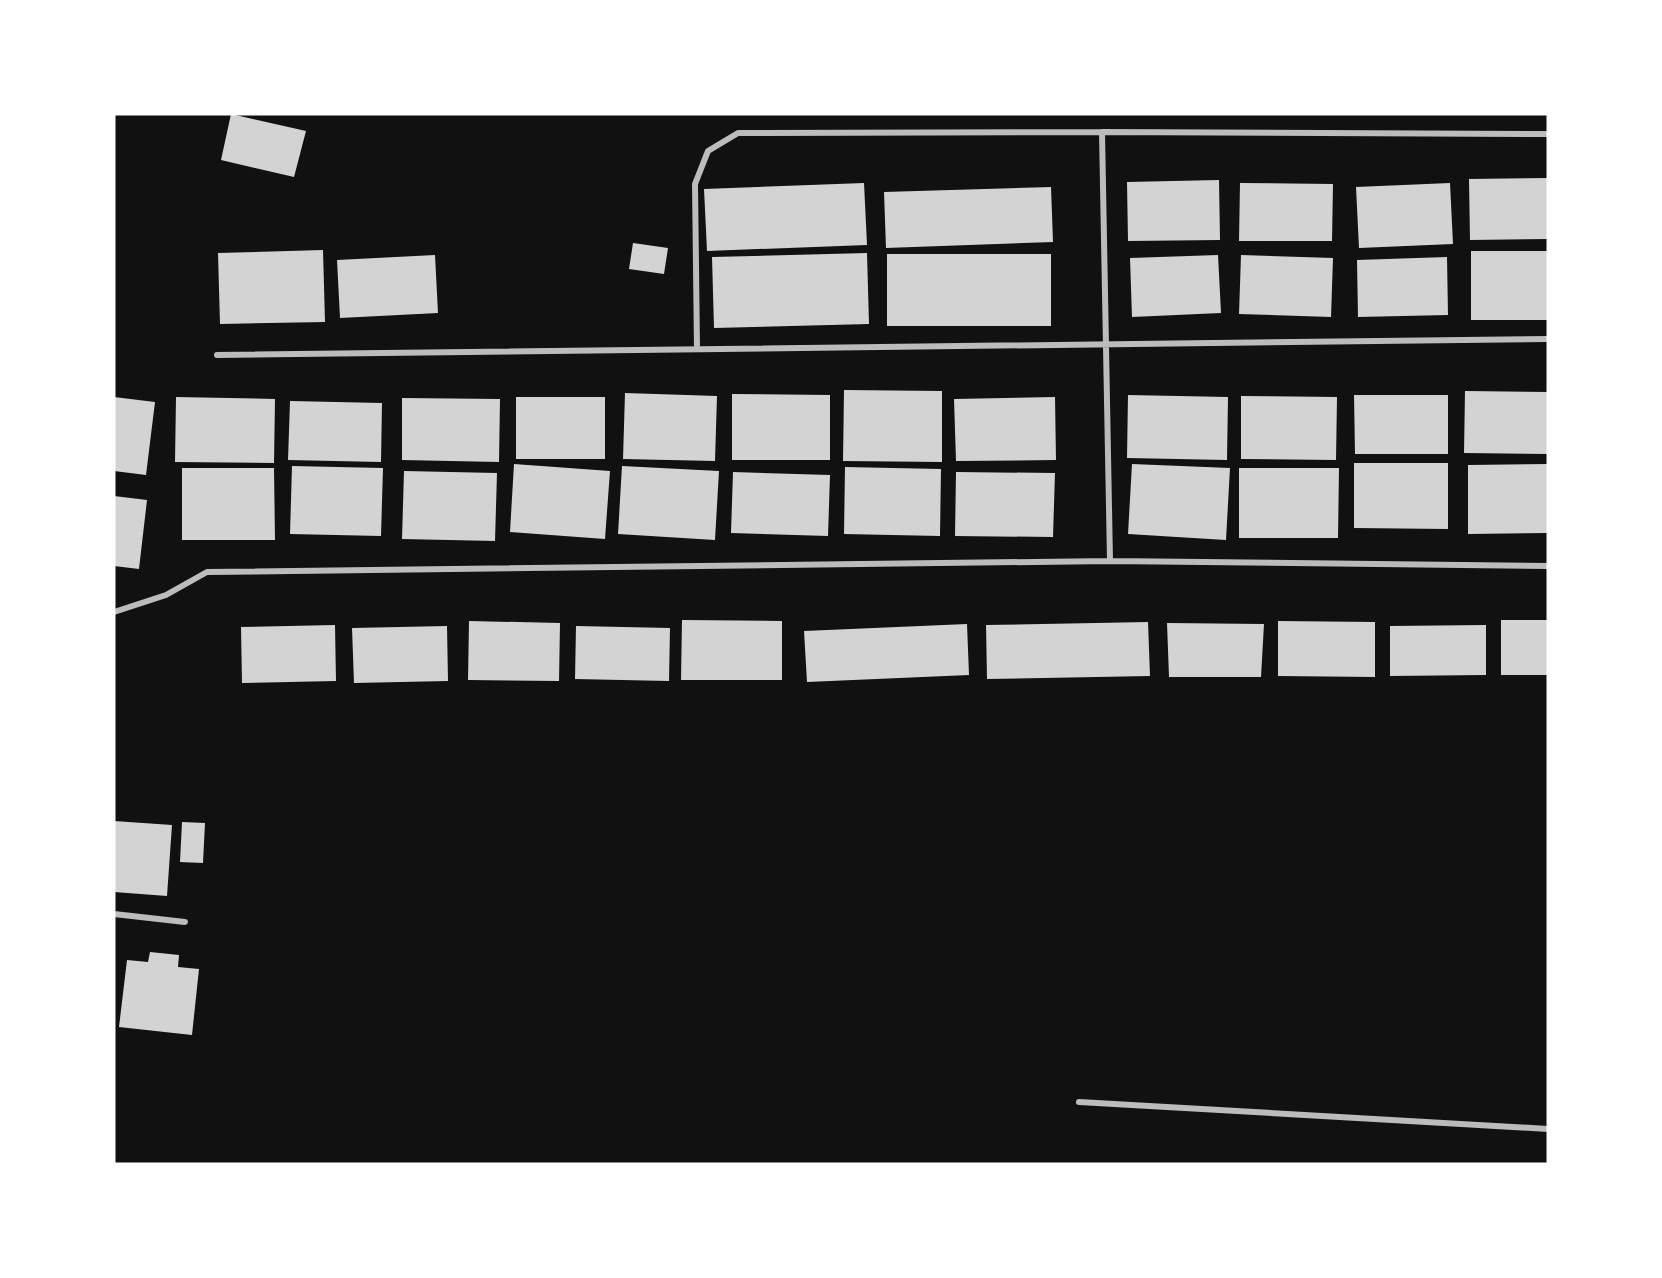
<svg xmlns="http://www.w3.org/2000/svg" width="1662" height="1278" viewBox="0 0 1662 1278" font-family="'Work Sans',sans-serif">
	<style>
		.building { fill: #d3d3d3 }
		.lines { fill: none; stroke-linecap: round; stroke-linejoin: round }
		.minor { stroke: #bcbcbc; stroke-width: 6 }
	</style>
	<rect width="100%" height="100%" fill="#111"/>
	<!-- building -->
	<path class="building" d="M231,114L306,131L294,177L221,160Z
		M1548,178V239L1470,240L1469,179Z
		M1219,180L1220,240L1128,241L1127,182Z
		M864,183L867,245L707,251L704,189Z
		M1240,183L1333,184L1332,241H1239Z
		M1450,183L1453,244L1359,248L1356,187Z
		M1051,187L1053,242L886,248L884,192Z
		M633,243L668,248L664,274L629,269Z
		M323,250L325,322L220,324L218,253Z
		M1471,251H1548V320H1471Z
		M867,253L869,324L714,328L712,257Z
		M887,254H1051V326H887Z
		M435,255L438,313L340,318L337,260Z
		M1218,255L1221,313L1132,317L1130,258Z
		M1241,255L1333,258L1331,317L1239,314Z
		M1447,257L1448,315L1358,317L1357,260Z
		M844,390L942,391V462L843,461Z
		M1465,391L1548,392V454L1464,453Z
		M625,393L717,396L715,461L623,459Z
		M732,394L830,395V460H732Z
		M1128,395L1228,397L1227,460L1127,458Z
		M1354,395H1448V454H1355Z
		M1241,396L1337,397L1336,460L1241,459Z
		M114,397L155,402L146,475L114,471Z
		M176,397L275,399L274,463L175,462Z
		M516,397H605V459H516Z
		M1055,397L1056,460L956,461L954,399Z
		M402,398L500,399L499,462L402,460Z
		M290,401L382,403L381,462L288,460Z
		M1354,463H1448V529L1354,528Z
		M514,464L610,471L605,539L510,532Z
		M1132,464L1230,468L1226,540L1128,534Z
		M1548,464V533L1468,534V465Z
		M292,466L383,468L381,536L290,534Z
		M622,466L719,471L715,540L618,534Z
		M845,467L941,469L940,536L844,534Z
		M182,468H274L275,540H182Z
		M1239,468H1339L1338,538H1239Z
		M404,471L497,473L495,541L402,539Z
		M733,472L830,475L828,536L731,533Z
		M956,472L1055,473L1053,537L955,536Z
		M114,496L147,500L139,569L114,566Z
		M682,620L782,621V680H681Z
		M1501,620H1548V675H1501Z
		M469,621L560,623L559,681L468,680Z
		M1278,621L1375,622V677L1278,676Z
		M1148,622L1150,676L987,679L986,625Z
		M1167,623L1264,624L1261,677H1169Z
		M967,624L969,675L807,682L804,631Z
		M335,625L336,681L242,683L241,627Z
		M1486,625V675L1390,676V626Z
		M447,626L448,681L354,683L352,628Z
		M576,626L670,628L669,681L575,679Z
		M114,821L172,825L167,896L114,892Z
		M182,822L205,823L203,863L180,862Z
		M150,952L179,955L178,967L199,969L192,1035L119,1027L127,960L148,962Z"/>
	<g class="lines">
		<!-- minor -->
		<path class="minor" d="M697,349L695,184L708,151L738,133L1102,132
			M217,355L1548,339
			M1110,561L1102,132L1548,134
			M114,612L166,595L207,572L1110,561L1548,566
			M114,914L185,922
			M1079,1102L1548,1129"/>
	</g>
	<!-- border -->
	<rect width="1662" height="1278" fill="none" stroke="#ffffff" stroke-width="231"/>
</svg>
